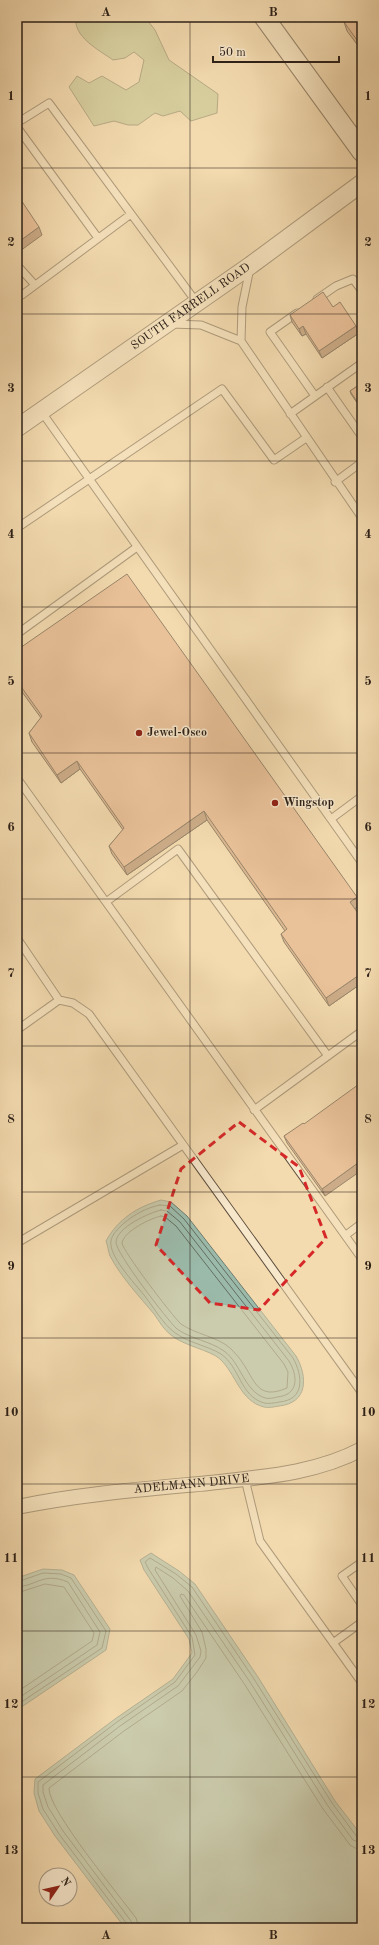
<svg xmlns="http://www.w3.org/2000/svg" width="379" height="1945" viewBox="0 0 379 1945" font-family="'Old Standard TT',serif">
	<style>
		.green { fill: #b9c08c; stroke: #737052 }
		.water { fill: #9bbbab; stroke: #6f7d71 }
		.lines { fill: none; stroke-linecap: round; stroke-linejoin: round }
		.shore { stroke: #646e62; stroke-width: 1 }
		.service-casing { stroke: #5e4f3e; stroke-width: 9 }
		.minor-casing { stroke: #5e4f3e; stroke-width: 16 }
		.tertiary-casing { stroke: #5e4f3e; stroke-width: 19 }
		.secondary-casing { stroke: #2d2119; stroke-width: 21 }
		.service { stroke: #f7e7cb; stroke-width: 7 }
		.minor { stroke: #f7e7cb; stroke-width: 14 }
		.tertiary { stroke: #f7e7cb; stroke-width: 17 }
		.secondary { stroke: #f7e7cb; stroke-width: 19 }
		.wall { fill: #c28e6e; stroke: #2d2119 }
		.shaded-wall { fill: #9e745a; stroke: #2d2119 }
		.building { fill: #e1a580; stroke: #2d2119 }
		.marked { fill: none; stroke: #d62828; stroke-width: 3; stroke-dasharray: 8 5; stroke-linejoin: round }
		.grid { fill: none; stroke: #2d2119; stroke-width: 1; stroke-opacity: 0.55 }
		.poi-dot { fill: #8f2418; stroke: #f7e7cb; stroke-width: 1.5 }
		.labels { text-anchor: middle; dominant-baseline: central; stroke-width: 3; stroke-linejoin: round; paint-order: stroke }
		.street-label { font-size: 12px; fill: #2d2119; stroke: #f7e7cb }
		.poi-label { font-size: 12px; font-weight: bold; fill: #2d2119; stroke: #f7e7cb; text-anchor: start }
		.neatline { fill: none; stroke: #2d2119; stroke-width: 1.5 }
		.grid-label { font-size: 13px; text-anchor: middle; font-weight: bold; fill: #2d2119 }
	</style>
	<rect width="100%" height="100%" fill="#f3daaf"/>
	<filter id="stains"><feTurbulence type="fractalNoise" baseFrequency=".005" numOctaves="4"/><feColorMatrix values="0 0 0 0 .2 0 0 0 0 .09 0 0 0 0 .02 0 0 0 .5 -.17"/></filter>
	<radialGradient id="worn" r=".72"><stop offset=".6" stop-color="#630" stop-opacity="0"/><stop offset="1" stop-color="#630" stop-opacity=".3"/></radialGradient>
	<!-- green -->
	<path class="green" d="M76,17H145L155,30L169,60L218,94L217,113L191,121L180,111L163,116L155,113L138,125H128L114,121L94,126L69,87L77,76L89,83L102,76L126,90L139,82L144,60L134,52L125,58L113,60C99,50 73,37 76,17Z"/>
	<!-- water -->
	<path class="water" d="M161,1200L171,1202L187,1216L296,1356C308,1377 308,1403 279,1406C274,1407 268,1408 264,1407C240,1401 236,1374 220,1359C210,1350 184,1346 171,1335C164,1330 159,1321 154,1314C139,1296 121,1277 110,1256C108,1251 108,1246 106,1241C118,1219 137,1207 161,1200Z
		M151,1553L179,1571L195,1584L258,1677L335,1801L362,1836V1928H125L55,1836L39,1811L34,1793L35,1779L115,1719L173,1679L192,1653L189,1639L144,1570L140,1560Z
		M43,1569L62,1570L74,1575L110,1629L106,1650L17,1710V1578Z"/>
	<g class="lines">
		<!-- shore -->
		<path class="shore" d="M160,1205L170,1206L184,1219L293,1358C303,1376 305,1400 279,1402C275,1403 268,1404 264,1403C240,1396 240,1367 221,1354C206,1345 188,1343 174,1332C163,1324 152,1305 144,1295C135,1284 108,1255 111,1241C112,1234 118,1229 123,1224C135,1214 146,1208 160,1205Z
			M161,1210L167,1211L180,1222L289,1361C298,1376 299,1395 277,1397C274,1398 269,1399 265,1398C244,1391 241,1363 224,1351C210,1341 191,1339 177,1329C168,1321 115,1252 116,1242C117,1227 149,1213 161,1210Z
			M161,1216L165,1217L176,1226L284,1364L288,1372L287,1388C257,1401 255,1380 242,1362C239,1357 234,1352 230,1348C218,1337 195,1334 181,1324C173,1317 122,1250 122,1243C124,1231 151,1218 161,1216Z
			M17,1582L43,1573L61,1574L71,1578L106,1631L102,1648L17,1705
			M17,1587C39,1585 43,1572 68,1582L100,1632L97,1645L17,1699
			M17,1593L45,1584L64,1587L94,1633L92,1641L17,1692
			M128,1928L127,1924L59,1834L43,1809L38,1793V1782L117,1722L175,1682L195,1655L192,1637L148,1568L145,1562L150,1558L176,1574L192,1587L254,1679L332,1803L357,1837L362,1838
			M133,1928L131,1921L63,1831L48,1807L43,1792V1785L120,1726L178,1686L200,1657L201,1651L196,1635L155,1570L156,1567L173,1578L188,1591L250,1682L328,1806L353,1840L362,1843
			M139,1928L136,1918C119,1895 48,1810 49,1788L124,1731L182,1691L197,1672L206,1658V1649L202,1632L180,1596L181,1594L184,1595L245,1685L323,1809L350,1845L355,1848L362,1849"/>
		<!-- service casing -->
		<g class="service-casing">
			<path id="service" d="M17,123L49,103L197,303
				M17,127L98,238
				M17,265L35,285
				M17,289L22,295L131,214
				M317,299L336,286L353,279L362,291
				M297,313L270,332L315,396
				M171,324L201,325L241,341L362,518
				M241,341L242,307L250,268
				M327,387L362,437
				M41,411L362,863
				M290,414L362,363
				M335,482L362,462
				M17,528L222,389L274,460L306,438
				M17,634L137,547
				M17,778L362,1259
				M331,819L362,796
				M106,902L178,849L328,1056
				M17,938L59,1000L73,1003L89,1014L362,1393
				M17,1030L59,1000
				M254,1110L362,1031
				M346,1235L362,1223
				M17,1243L183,1145
				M245,1479L260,1541L362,1683
				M362,1562L342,1576L362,1605
				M333,1643L362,1622"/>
		</g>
		<!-- minor casing -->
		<g class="minor-casing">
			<g id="minor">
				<path id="s1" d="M17,1507C80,1494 145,1489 209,1483C261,1477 315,1474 362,1449"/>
			</g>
		</g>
		<!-- tertiary casing -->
		<g class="tertiary-casing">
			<g id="tertiary">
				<path id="s2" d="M17,428L251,265L362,183"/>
			</g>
		</g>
		<!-- secondary casing -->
		<g class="secondary-casing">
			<path id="secondary" d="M264,17L362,152"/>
		</g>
		<!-- service -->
		<use href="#service" class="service"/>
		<!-- minor -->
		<use href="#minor" class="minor"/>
		<!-- tertiary -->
		<use href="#tertiary" class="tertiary"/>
		<!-- secondary -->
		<use href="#secondary" class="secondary"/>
	</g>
	<!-- wall -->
	<path class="wall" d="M362,17V51L347,31L344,22Z
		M333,307L356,326L359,333L322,358L306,334L302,336L292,322L290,315Z
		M362,383V410L351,394L350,391Z
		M17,650L360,905L355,909L362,919V983L329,1006L284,942L281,934L285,931L207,820L127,875L112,854L109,846L123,830L80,769L61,783L32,742L29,733L41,718L17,685Z
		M304,1124L325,1196L287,1143L284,1136Z"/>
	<!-- shaded-wall -->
	<path class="shaded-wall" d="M39,227L42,235L20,251L17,243Z
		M303,326L306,334L302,336L299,329Z
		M356,326L359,333L322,358L319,351Z
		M77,761L80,769L61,783L57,775Z
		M204,811L207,820L127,875L124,867Z
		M357,897L360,905L353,910L350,902Z
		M362,973V983L329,1006L326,998Z
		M362,1160V1170L325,1196L322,1189Z"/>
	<!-- building -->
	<path class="building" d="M351,17H362V47L344,22Z
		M17,194L39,227L17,243Z
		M323,292L333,307L340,302L356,326L319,351L303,326L299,329L290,315Z
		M362,383V409L350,391Z
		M127,574L357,897L350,902L362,919V973L326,998L281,934L287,929L204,811L124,867L109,846L124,828L77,761L57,775L29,733L42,716L17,681V650Z
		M362,1082V1160L322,1189L284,1136L303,1123L304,1124Z"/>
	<!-- marked area -->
	<path d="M0 0H379V1945H0ZM239,1122L299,1167L326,1238L259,1310L210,1303L156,1245L181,1169Z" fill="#f3daaf" fill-opacity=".55" fill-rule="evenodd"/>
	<path class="marked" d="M239,1122L299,1167L326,1238L259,1310L210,1303L156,1245L181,1169Z"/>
	<!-- grid -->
	<path class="grid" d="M190,17V1928M17,168H362M17,314H362M17,461H362M17,607H362M17,753H362M17,899H362M17,1046H362M17,1192H362M17,1338H362M17,1484H362M17,1631H362M17,1777H362"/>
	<!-- markers -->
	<g class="poi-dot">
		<circle cx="139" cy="733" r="4"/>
		<circle cx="275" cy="803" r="4"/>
	</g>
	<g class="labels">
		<!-- street labels -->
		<g class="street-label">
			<text stroke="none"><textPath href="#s2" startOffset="212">SOUTH FARRELL ROAD</textPath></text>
			<text stroke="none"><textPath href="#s1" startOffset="176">ADELMANN DRIVE</textPath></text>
		</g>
		<!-- poi labels -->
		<g class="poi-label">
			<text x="147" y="733">Jewel-Osco</text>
			<text x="283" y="803">Wingstop</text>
		</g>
	</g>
	<!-- margin -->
	<rect width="379" height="1945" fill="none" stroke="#f3daaf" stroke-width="44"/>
	<!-- north arrow -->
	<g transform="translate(58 1887) rotate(56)"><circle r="19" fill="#f7e7cb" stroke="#a69884"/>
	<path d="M0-3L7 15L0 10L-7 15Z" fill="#8f2418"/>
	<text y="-6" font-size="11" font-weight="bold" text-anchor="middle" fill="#2d2119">N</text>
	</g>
	<!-- scale -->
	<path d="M213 56v6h126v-6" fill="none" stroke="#2d2119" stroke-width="2"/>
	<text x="219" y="56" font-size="12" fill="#2d2119" stroke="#f7e7cb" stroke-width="3" paint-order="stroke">50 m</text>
	<rect x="22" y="22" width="335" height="1901" class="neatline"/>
	<g class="grid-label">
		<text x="106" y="16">A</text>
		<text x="273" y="16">B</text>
		<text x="11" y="100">1</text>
		<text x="368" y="100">1</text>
		<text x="11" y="246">2</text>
		<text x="368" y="246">2</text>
		<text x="11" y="392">3</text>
		<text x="368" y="392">3</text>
		<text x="11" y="538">4</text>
		<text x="368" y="538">4</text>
		<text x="11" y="685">5</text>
		<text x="368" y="685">5</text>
		<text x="11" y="831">6</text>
		<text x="368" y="831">6</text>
		<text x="11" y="977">7</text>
		<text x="368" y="977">7</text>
		<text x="11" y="1123">8</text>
		<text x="368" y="1123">8</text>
		<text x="11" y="1270">9</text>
		<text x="368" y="1270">9</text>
		<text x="11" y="1416">10</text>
		<text x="368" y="1416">10</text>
		<text x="11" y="1562">11</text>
		<text x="368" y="1562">11</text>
		<text x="11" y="1708">12</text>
		<text x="368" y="1708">12</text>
		<text x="11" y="1854">13</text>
		<text x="368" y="1854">13</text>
		<text x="106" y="1939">A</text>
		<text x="273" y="1939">B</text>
	</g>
	<rect width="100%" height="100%" filter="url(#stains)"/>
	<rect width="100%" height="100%" fill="url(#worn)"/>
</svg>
